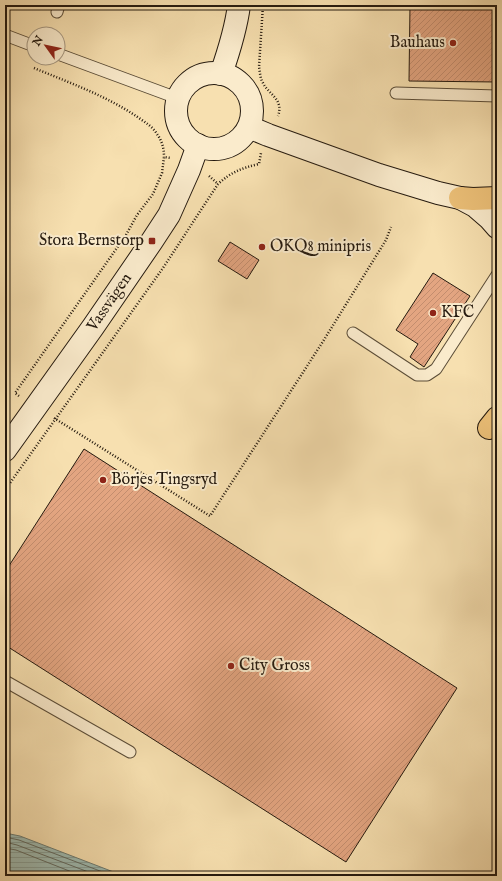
<svg xmlns="http://www.w3.org/2000/svg" width="502" height="881" viewBox="0 0 502 881" font-family="'IM FELL English',serif">
	<style>
		.water { fill: url(#water-rules); stroke: #6e7b71 }
		.lines { fill: none; stroke-linecap: round; stroke-linejoin: round }
		.shore { stroke: #626a60; stroke-width: 1 }
		.building { fill: url(#building-hatch); stroke: #251a0f }
		.lane-casing { stroke: #5a4c37; stroke-width: 13 }
		.secondary-casing { stroke: #251a0f; stroke-width: 24 }
		.highway-casing { stroke: #251a0f; stroke-width: 24 }
		.path { stroke: #251a0f; stroke-width: 2.5; stroke-dasharray: 1 2; stroke-linecap: butt }
		.lane { stroke: #faebcc; stroke-width: 11 }
		.secondary { stroke: #faebcc; stroke-width: 22 }
		.highway { stroke: #ecc078; stroke-width: 22 }
		.poi-dot { fill: #8f2418; stroke: #faebcc; stroke-width: 1.5 }
		.labels { text-anchor: middle; dominant-baseline: central; stroke-width: 4; stroke-linejoin: round; paint-order: stroke }
		.poi-label { font-size: 16px; fill: #251a0f; stroke: #faebcc; text-anchor: start }
		.street-label { font-size: 16px; fill: #251a0f; stroke: #faebcc }
	</style>
	<defs>
		<pattern id="water-rules" width="6" height="5" patternUnits="userSpaceOnUse"><rect width="6" height="5" fill="#9ebbb2"/><path d="M0 2.5h6" fill="none" stroke="#88a098"/></pattern>
		<pattern id="building-hatch" width="6" height="6" patternUnits="userSpaceOnUse"><rect width="6" height="6" fill="#e3a581"/><path d="M-1 1l2-2M0 6l6-6M5 7l2-2" fill="none" stroke="#c38d6e"/></pattern>
	</defs>
	<rect width="100%" height="100%" fill="#f7e0b0"/>
	<filter id="stains"><feTurbulence type="fractalNoise" baseFrequency=".005" numOctaves="4"/><feColorMatrix values="0 0 0 0 .2 0 0 0 0 .09 0 0 0 0 .02 0 0 0 .5 -.17"/></filter>
	<radialGradient id="worn" r=".72"><stop offset=".6" stop-color="#630" stop-opacity="0"/><stop offset="1" stop-color="#630" stop-opacity=".3"/></radialGradient>
	<!-- water -->
	<path class="water" d="M5,833L20,836L124,876H5Z"/>
	<g class="lines">
		<!-- shore -->
		<path class="shore" d="M5,837L19,840L113,876
			M5,842L17,845L99,876
			M5,848L16,850L82,876"/>
	</g>
	<!-- building -->
	<path class="building" d="M410,5H497V82L409,81Z
		M230,242L259,260L247,279L218,261Z
		M433,273L470,296L424,367L410,357L418,344L396,330Z
		M84,449L457,688L346,862L5,645V572Z"/>
	<g class="lines">
		<!-- lane casing -->
		<g class="lane-casing">
			<path id="lane" d="M57,12L59,5
				M5,35L34,46
				M58,54L177,98
				M396,93L497,96
				M353,333L417,375H427L436,369L497,275
				M5,681L130,752"/>
		</g>
		<!-- secondary casing -->
		<g class="secondary-casing">
			<g id="secondary">
				<circle cx="214" cy="111" r="38"/>
				<path d="M221,74C229,51 236,29 239,5"/>
				<path d="M249,127L268,135L379,175L438,193L460,198L475,206L490,219L497,227"/>
				<path id="s1" d="M5,450L93,327L152,241L169,215L189,170L198,145"/>
			</g>
		</g>
		<!-- highway casing -->
		<g class="highway-casing">
			<path id="highway" d="M460,198L473,199L497,198
				M489,428L497,418"/>
		</g>
		<!-- path -->
		<path class="path" d="M263,5L259,67C260,72 260,78 263,83C269,95 284,99 278,116
			M34,68C70,83 107,96 139,118C146,123 153,127 157,134C162,141 164,148 164,157
			M209,176L218,184
			M19,396L15,393L126,235L137,215L153,194L162,173L164,157L171,158
			M54,418L210,516L322,343L386,240L391,227
			M5,490L163,268L218,184C231,172 242,168 259,164L261,153"/>
		<!-- lane -->
		<use href="#lane" class="lane"/>
		<!-- secondary -->
		<use href="#secondary" class="secondary"/>
		<!-- highway -->
		<use href="#highway" class="highway"/>
	</g>
	<!-- markers -->
	<g class="poi-dot">
		<circle cx="453" cy="43" r="4"/>
		<rect x="148" y="237" width="8" height="8" rx="2"/>
		<circle cx="262" cy="247" r="4"/>
		<circle cx="433" cy="313" r="4"/>
		<circle cx="103" cy="480" r="4"/>
		<circle cx="231" cy="666" r="4"/>
	</g>
	<g class="labels">
		<!-- poi labels -->
		<g class="poi-label">
			<text x="445" y="43" text-anchor="end">Bauhaus</text>
			<text x="144" y="241" text-anchor="end">Stora Bernstorp</text>
			<text x="270" y="247">OKQ8 minipris</text>
			<text x="441" y="313">KFC</text>
			<text x="111" y="480">Börjes Tingsryd</text>
			<text x="239" y="666">City Gross</text>
		</g>
		<!-- street labels -->
		<g class="street-label">
			<text stroke="none"><textPath href="#s1" startOffset="181">Vassvägen</textPath></text>
		</g>
	</g>
	<!-- margin -->
	<rect width="502" height="881" fill="none" stroke="#f7e0b0" stroke-width="20"/>
	<rect x="6" y="6" width="490" height="869" fill="none" stroke="#251a0f" stroke-width="2"/>
	<rect x="10" y="10" width="482" height="861" fill="none" stroke="#251a0f"/>
	<!-- north arrow -->
	<g transform="translate(46 46) rotate(303)"><circle r="19" fill="#faebcc" stroke="#a59780"/>
	<path d="M0-3L7 15L0 10L-7 15Z" fill="#8f2418"/>
	<text y="-6" font-size="11" font-weight="bold" text-anchor="middle" fill="#251a0f">N</text>
	</g>
	<rect width="100%" height="100%" filter="url(#stains)"/>
	<rect width="100%" height="100%" fill="url(#worn)"/>
</svg>
